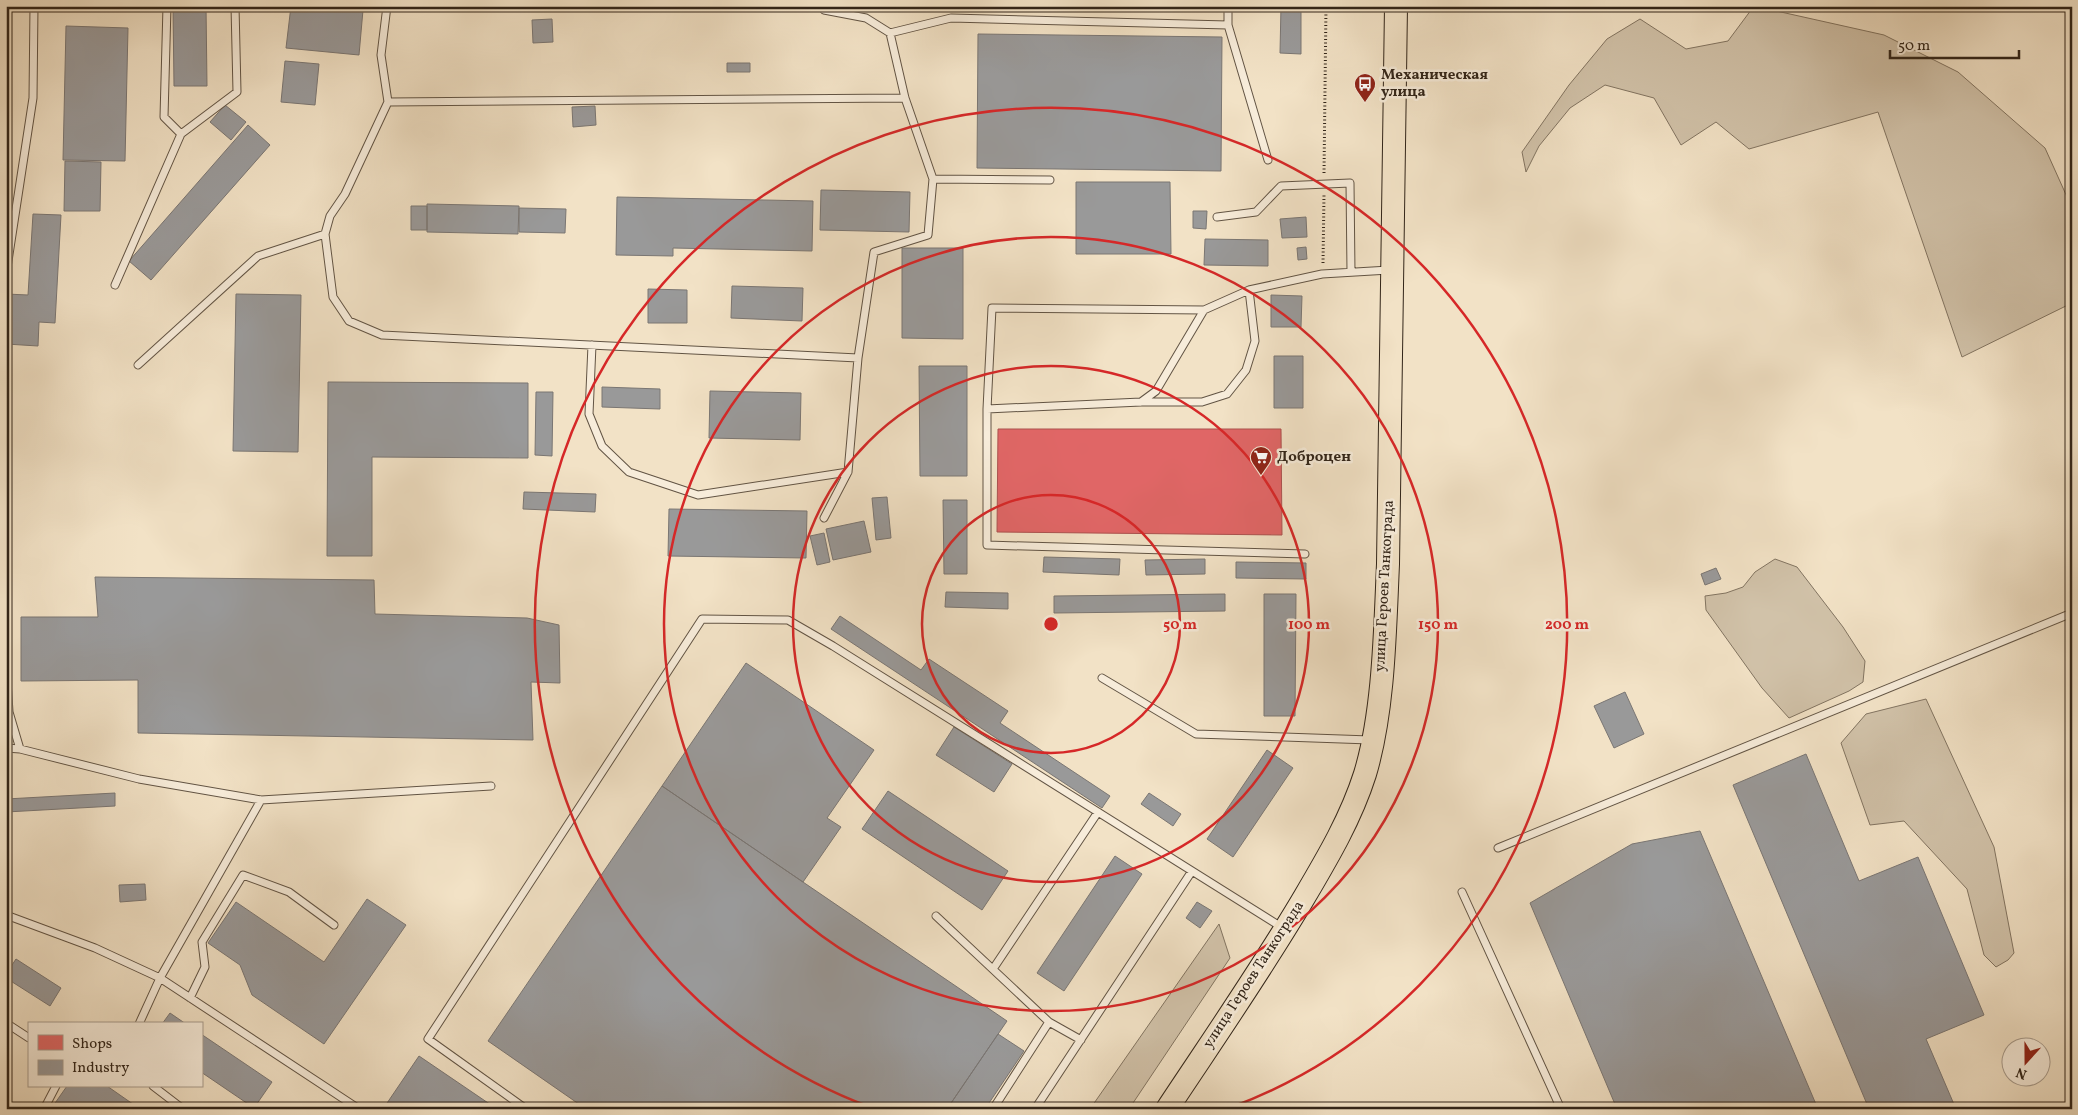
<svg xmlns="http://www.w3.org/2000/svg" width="2078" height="1115" viewBox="0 0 2078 1115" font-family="Vollkorn,serif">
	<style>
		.green { fill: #d1c2a9; stroke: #827461 }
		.shops { fill: #e06666; stroke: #ac524f }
		.industry { fill: #999; stroke: #7a7673 }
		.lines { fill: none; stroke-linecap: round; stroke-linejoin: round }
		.lane-casing { stroke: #625444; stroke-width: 9 }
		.primary-casing { stroke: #322519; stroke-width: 24 }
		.path { stroke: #322519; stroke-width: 3; stroke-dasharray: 1 2.5; stroke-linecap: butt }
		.lane { stroke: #f7ecda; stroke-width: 7 }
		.primary { stroke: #f2e2c6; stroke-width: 22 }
		.ring { fill: none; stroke: #d62828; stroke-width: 2.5 }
		.labels { text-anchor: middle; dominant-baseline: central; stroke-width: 5; stroke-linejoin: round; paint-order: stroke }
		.poi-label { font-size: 15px; font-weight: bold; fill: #322519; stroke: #f7ecda; text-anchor: start }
		.street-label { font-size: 15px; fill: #322519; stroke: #f7ecda }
		.centre { fill: #d62828; stroke: #f7ecda; stroke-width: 2.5 }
		.ring-label { font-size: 15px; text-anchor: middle; font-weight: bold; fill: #d62828; stroke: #f7ecda; stroke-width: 5; stroke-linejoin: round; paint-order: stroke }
	</style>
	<rect width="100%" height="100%" fill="#f2e2c6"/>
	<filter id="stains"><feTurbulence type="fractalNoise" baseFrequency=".004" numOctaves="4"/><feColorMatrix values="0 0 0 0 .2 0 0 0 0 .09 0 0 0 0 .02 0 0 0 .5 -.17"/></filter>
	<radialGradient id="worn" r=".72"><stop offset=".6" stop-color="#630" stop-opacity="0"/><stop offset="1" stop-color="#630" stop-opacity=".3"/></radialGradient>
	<!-- green -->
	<path class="green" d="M1754,6L1884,35L1958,72L2045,148L2072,208V303L1962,357L1878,112L1749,149L1716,122L1681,145L1654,98L1605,85L1570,108L1539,146L1526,172L1522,152L1569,85L1607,39L1640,19L1686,49L1728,41Z
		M1775,559L1797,567L1843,627L1865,661L1863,682L1849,691L1789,718L1762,688L1706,610L1705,596L1726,593L1743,587L1755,572Z
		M1926,699L1994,847L2014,953L2008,960L1996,967L1984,955L1967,889L1904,821L1870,825L1841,743L1866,714Z
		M1219,924L1230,958L1129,1109H1090Z"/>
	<!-- shops -->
	<path class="shops" d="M998,429H1281L1282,535L997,532Z"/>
	<!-- industry -->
	<path class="industry" d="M173,6H206L207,86H174Z
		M291,6H325L363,10L359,55L286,48Z
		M1281,6H1301V54L1280,53Z
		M552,19L553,42L533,43L532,20Z
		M66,26L128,28L125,161L63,160Z
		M978,34L1222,37L1221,171L977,168Z
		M285,61L319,64L315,105L281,102Z
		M727,63H750V72H727Z
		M225,105L246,122L231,140L210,122Z
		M595,106L596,125L573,127L572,107Z
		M248,125L270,145L151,280L129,261Z
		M65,161L101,162L100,211H64Z
		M1076,182H1170L1171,254H1076Z
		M821,190L910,192L909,232L820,230Z
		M617,197L813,201L812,251L673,248V256L616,255Z
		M427,204L519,206L518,234L427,232Z
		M411,206H427V230H411Z
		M519,208L566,209L565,233L519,232Z
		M1193,211H1207L1206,229L1193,228Z
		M33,214L61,215L55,323L39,322L38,346L6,344V294L28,295Z
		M1306,217L1307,237L1282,238L1280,219Z
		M1205,239L1268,240V266L1204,265Z
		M1306,247L1307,259L1298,260L1297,248Z
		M902,248H963V339L902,338Z
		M732,286L803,288L802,321L731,318Z
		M648,289L687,290V323H648Z
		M236,294L301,295L298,452L233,451Z
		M1271,295L1302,296L1301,327H1271Z
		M1274,356H1303V408H1274Z
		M919,366H967V476H920Z
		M328,382L528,383V458L372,457V556H327Z
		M602,387L660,389V409L602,407Z
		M710,391L801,393L800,440L709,438Z
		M536,392H553L552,456L535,455Z
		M524,492L596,494L595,512L523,509Z
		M887,497L891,538L876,540L872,498Z
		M943,500H967V574H944Z
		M669,509L807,511L806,558L668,556Z
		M864,521L871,552L833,560L826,529Z
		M824,533L830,562L817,565L810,536Z
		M1044,557L1120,559L1119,575L1043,572Z
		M1205,559V574L1146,575L1145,560Z
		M1236,562L1306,563V579L1236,578Z
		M1716,568L1721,579L1705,585L1701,574Z
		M95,577L374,580L375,614L527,618L559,625L560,683L531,682L533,740L138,733V680L21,681V617H98Z
		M946,592L1008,593V609L945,607Z
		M1225,594V611L1054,613V596Z
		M1264,594H1296L1295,716H1264Z
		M840,616L921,670L929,659L1008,711L1000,723L1110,796L1102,808L831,629Z
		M746,663L874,750L827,818L841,827L803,882L662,786Z
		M1625,692L1644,734L1614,748L1594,706Z
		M954,727L1012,764L994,792L936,755Z
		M1267,750L1293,768L1233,857L1207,839Z
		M1806,754L1859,881L1918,857L1984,1015L1926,1039L1956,1109H1869L1733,785Z
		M662,786L1007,1021L947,1109H586L488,1041Z
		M888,791L1008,871L982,910L862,829Z
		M115,793V806L6,812V799Z
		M1149,793L1181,814L1173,826L1141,804Z
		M1700,831L1818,1109H1617L1530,903L1632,844Z
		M1115,856L1142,874L1064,991L1037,973Z
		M145,884L146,900L120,902L119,885Z
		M367,899L406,925L324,1044L252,995L240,965L208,943L236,902L324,962Z
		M1197,902L1212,911L1200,928L1186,918Z
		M16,959L61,988L50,1006L6,978V974Z
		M170,1013L186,1024H162Z
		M201,1034L272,1082L254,1108L201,1072Z
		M998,1034L1024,1051L985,1109H947Z
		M419,1056L497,1109H383Z
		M67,1086H107L140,1109H56L53,1106Z"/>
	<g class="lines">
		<!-- lane casing -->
		<g class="lane-casing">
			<path id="lane" d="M167,6L164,117L181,134
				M387,6L381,55L388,102L345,194L330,216L325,234L333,297L349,321L382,335L858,358
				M1228,6V25L1268,160
				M824,10L866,18L890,33L905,98L933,179L928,235L874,252L858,358L848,472L824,518
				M890,33L951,18L1228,25
				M388,102L905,98
				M933,179L1050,180
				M1217,217L1256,212L1281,186L1350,183L1351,272
				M6,274L33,98L34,6
				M115,285L181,134L237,92L235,6
				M1249,290L1255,341L1246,370L1227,394L1202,402H1141L987,409L992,308L1204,310L1249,290L1322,274L1389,270
				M592,345L589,414L602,446L629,472L698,495L848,472
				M138,365L258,256L325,234
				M1141,402L1156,391L1204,310
				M987,409V545L1305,554
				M6,665L9,712L20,749
				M1102,678L1196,734L1370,740
				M6,748L20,749L139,779L261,800L491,786
				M1498,848L2072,613
				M1462,892L1561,1109
				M6,915L95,948L160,978L359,1109
				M936,916L1049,1022L993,1109
				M993,969L1098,812
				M190,998L205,967L202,942L243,875L289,892L334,925
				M1049,1022L1081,1040
				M6,1023L29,1038
				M139,1024L160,978L261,800
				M153,1086L183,1109
				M44,1109L56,1086
				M526,1109L428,1039L702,619L788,620L833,646L1283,928
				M1035,1109L1192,871"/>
		</g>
		<!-- primary casing -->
		<g class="primary-casing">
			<path id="primary" d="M1167,1109C1214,1038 1262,969 1305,896C1328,857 1351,818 1365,774C1384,711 1385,630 1388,564L1396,6"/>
		</g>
		<!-- path -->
		<path class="path" d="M1324,173L1326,6
			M1323,263L1324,194"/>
		<!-- lane -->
		<use href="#lane" class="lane"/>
		<!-- primary -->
		<use href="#primary" class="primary"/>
	</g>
	<!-- distance rings -->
	<g class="ring">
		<circle cx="1051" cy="624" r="129"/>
		<circle cx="1051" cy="624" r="258"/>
		<circle cx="1051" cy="624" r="387"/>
		<path d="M870 1107A516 516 0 1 1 1232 1107"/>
	</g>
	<!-- icons -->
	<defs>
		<g id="bus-pin" transform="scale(1.125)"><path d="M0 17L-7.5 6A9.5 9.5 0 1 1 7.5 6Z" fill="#8f2418" stroke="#f7ecda"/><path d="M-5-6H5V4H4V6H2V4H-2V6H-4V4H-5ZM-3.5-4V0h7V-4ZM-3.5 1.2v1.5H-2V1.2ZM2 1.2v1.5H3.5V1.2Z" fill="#fff"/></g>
		<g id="supermarket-pin" transform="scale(1.125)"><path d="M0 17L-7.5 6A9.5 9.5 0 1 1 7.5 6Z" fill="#8f2418" stroke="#f7ecda"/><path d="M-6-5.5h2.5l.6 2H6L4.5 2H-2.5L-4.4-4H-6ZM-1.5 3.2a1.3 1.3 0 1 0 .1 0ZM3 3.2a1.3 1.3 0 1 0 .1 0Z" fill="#fff"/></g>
	</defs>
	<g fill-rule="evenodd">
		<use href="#bus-pin" x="1365" y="84"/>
		<use href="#supermarket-pin" x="1261" y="457"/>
	</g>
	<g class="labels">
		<!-- poi labels -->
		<g class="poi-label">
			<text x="1381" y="75">Механическая<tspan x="1381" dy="17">улица</tspan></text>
			<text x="1277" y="457">Доброцен</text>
		</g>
		<!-- street labels -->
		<g class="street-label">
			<text transform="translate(1385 586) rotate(-87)">улица Героев Танкограда</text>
			<text transform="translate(1254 975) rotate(-57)">улица Героев Танкограда</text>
		</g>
	</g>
	<circle cx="1051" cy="624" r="8" class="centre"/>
	<g class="ring-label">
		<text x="1180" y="629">50 m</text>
		<text x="1309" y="629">100 m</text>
		<text x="1438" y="629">150 m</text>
		<text x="1567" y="629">200 m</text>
	</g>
	<!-- margin -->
	<rect width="2078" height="1115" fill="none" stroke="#f2e2c6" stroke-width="25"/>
	<rect x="8" y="8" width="2063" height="1100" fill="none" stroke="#322519" stroke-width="2.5"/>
	<rect x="12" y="12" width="2053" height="1090" fill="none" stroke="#322519"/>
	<!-- legend -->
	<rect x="28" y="1022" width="175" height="65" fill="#f7ecda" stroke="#a89c8d"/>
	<rect x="38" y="1035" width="25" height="15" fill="#e06666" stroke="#a89c8d"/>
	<text x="72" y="1048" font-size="15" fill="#322519">Shops</text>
	<rect x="38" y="1060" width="25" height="15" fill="#999999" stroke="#a89c8d"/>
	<text x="72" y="1072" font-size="15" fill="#322519">Industry</text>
	<!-- north arrow -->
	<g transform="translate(2026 1062) rotate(201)"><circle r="24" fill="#f7ecda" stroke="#a89c8d"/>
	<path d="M0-4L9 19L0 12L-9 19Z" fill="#8f2418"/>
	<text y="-8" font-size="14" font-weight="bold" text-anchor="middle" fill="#322519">N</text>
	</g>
	<!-- scale -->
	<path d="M1890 50v8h129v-8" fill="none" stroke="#322519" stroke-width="2.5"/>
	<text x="1898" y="50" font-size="15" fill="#322519" stroke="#f7ecda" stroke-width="4" paint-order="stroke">50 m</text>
	<rect width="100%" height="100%" filter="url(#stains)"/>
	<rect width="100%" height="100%" fill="url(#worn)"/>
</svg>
